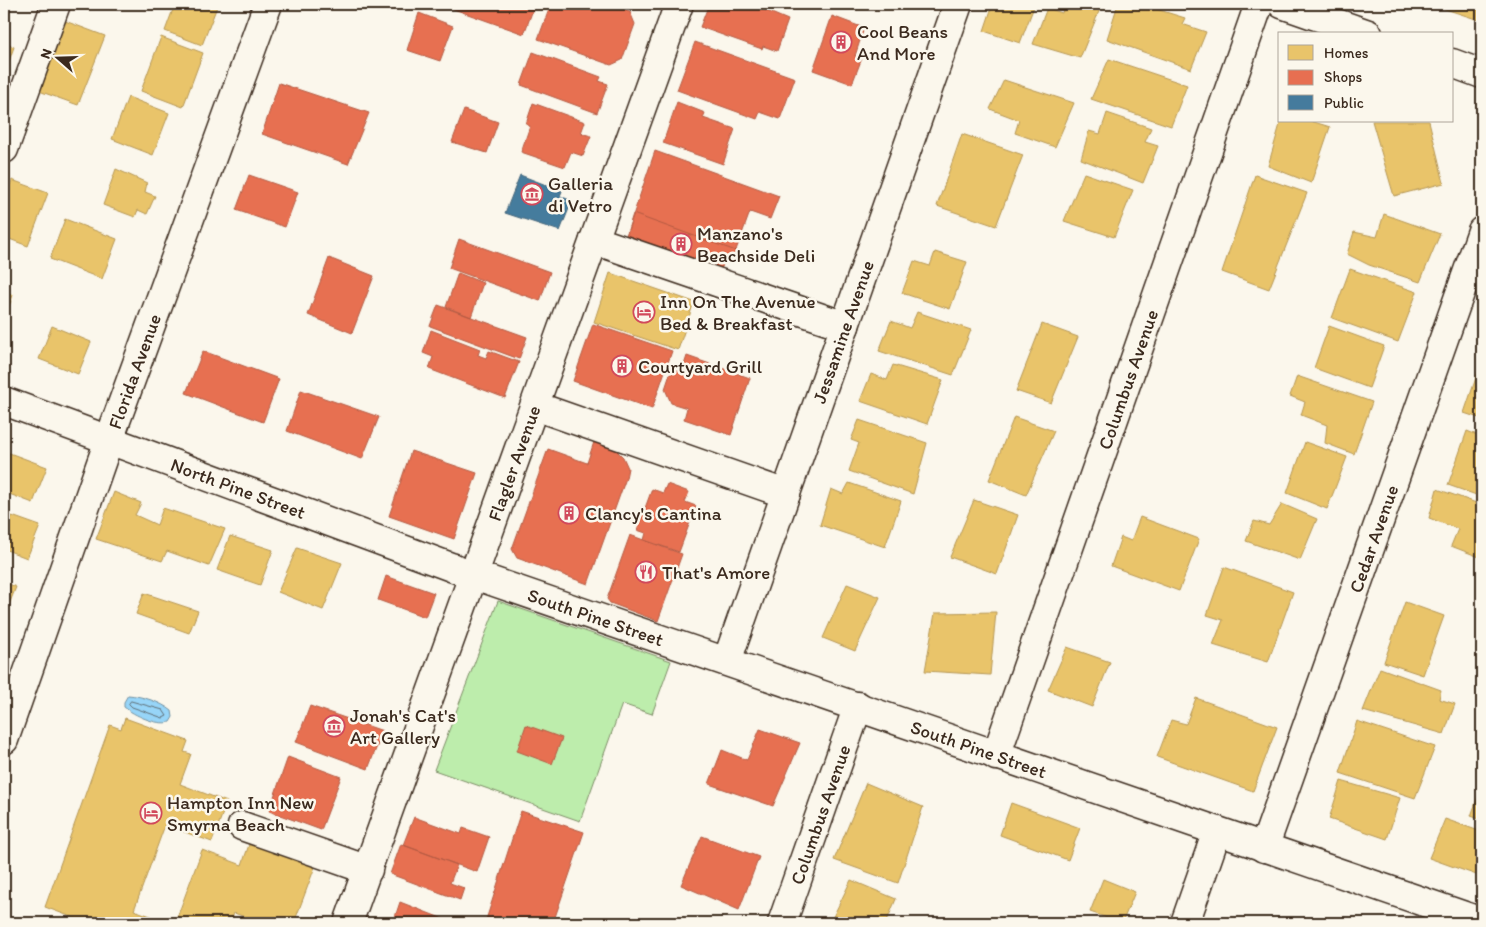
<svg xmlns="http://www.w3.org/2000/svg" width="1486" height="927" viewBox="0 0 1486 927" font-family="Itim,sans-serif">
	<style>
		.green { fill: #bdedac; stroke: #7c8c65 }
		.water { fill: #97d5f8; stroke: #7291a1 }
		.homes { fill: #e9c46a; stroke: #b59653 }
		.shops { fill: #e76f51; stroke: #b35a42 }
		.public { fill: #457b9d; stroke: #426377 }
		.lines { fill: none; stroke-linecap: round; stroke-linejoin: round }
		.shore { stroke: #606e75; stroke-width: 1 }
		.minor-casing { stroke: #3b2a1e; stroke-width: 31 }
		.minor { stroke: #fbf7ec; stroke-width: 28 }
		.labels { text-anchor: middle; dominant-baseline: central; stroke-width: 5; stroke-linejoin: round; paint-order: stroke }
		.poi-label { font-size: 19px; fill: #3b2a1e; stroke: #fbf7ec; text-anchor: start }
		.street-label { font-size: 19px; fill: #3b2a1e; stroke: #fbf7ec }
	</style>
	<rect width="100%" height="100%" fill="#fbf7ec"/>
	<filter id="ink" filterUnits="userSpaceOnUse"><feTurbulence type="fractalNoise" baseFrequency=".02" numOctaves="2"/><feDisplacementMap in="SourceGraphic" scale="10" xChannelSelector="R" yChannelSelector="G"/><feConvolveMatrix kernelMatrix="1 2 1 2 8 2 1 2 1" color-interpolation-filters="sRGB"/></filter>
	<g filter="url(#ink)">
		<!-- green -->
		<path class="green" d="M498,601L671,661L652,714L622,704L580,821L434,770Z"/>
		<!-- water -->
		<path class="water" d="M128,695C142,696 161,702 172,711L173,717L170,722C157,726 134,715 124,707V702Z"/>
		<!-- homes -->
		<path class="homes" d="M175,4H218L202,45L165,31Z
			M993,4H1035L1020,43L984,31Z
			M1065,4H1102L1080,58L1033,44L1047,8L1062,13Z
			M1118,4H1140L1185,18L1182,24L1206,32L1191,69L1107,39Z
			M1430,4H1482V21Z
			M65,21L105,36L78,105L39,91Z
			M161,37L203,53L183,107L141,91Z
			M4,43L14,47L4,75Z
			M1109,59L1187,85L1171,126L1091,99Z
			M1004,80L1074,103L1055,147L1015,133L1019,120L990,109Z
			M128,97L169,113L153,155L112,139Z
			M1107,113L1151,128L1145,142L1158,146L1143,183L1081,159L1089,131L1100,134Z
			M1281,121H1311L1330,127L1311,183L1268,166Z
			M1372,121H1429L1444,183L1394,196Z
			M962,134L1023,155L996,226L937,206Z
			M116,169L147,183L145,192L155,196L147,214L138,210L135,217L103,205Z
			M1084,173L1133,190L1114,237L1064,221Z
			M1255,175L1307,193L1269,289L1222,272Z
			M12,180L48,193L28,246L4,237V199Z
			M1384,214L1440,234L1420,282L1369,265L1347,254L1354,232L1377,237Z
			M65,219L117,239L102,279L50,259Z
			M935,252L967,262L950,309L902,293L914,261L930,266Z
			M1350,269L1417,292L1398,342L1332,318Z
			M610,273L694,302L678,350L594,322Z
			M4,292L13,295L4,320Z
			M917,312L971,330L953,375L879,351L891,321L910,328Z
			M1042,324L1078,337L1051,403L1016,391Z
			M52,326L91,342L78,374L39,359Z
			M1329,326L1384,346L1369,388L1314,368Z
			M893,365L943,380L927,424L860,401L871,374L887,380Z
			M1480,366L1482,367V419L1464,413Z
			M1297,376L1372,402L1354,454L1325,443L1327,425L1301,415L1305,402L1290,396Z
			M1014,417L1054,431L1026,495L989,480Z
			M859,420L927,443L913,494L849,471L859,443L851,440Z
			M1467,431L1482,437V497L1448,485Z
			M1305,442L1347,457L1327,509L1287,493Z
			M4,451L47,467L33,503L4,492Z
			M849,483L901,501L885,547L820,525L831,489L843,494Z
			M1437,489L1482,505V558L1451,546L1458,529L1429,518Z
			M114,492L141,503L135,515L157,525L163,508L225,529L209,566L167,551L162,561L96,539Z
			M974,500L1018,515L997,574L950,557Z
			M1282,504L1317,519L1300,560L1246,541L1254,521L1269,525Z
			M12,516L40,526L27,558L4,549V536Z
			M1140,517L1199,539L1179,591L1111,566L1121,537L1131,541Z
			M230,536L273,550L260,585L217,570Z
			M297,548L342,563L323,610L278,592Z
			M1224,567L1293,592L1268,662L1213,645L1223,620L1207,615Z
			M4,582L16,587L4,617Z
			M847,584L880,597L855,651L823,638Z
			M144,593L198,611L189,633L136,614Z
			M1405,602L1444,616L1423,675L1384,662Z
			M996,612L990,675L925,671L935,613Z
			M1067,647L1110,662L1092,707L1048,690Z
			M1380,668L1441,690L1439,699L1455,704L1444,734L1363,711Z
			M1196,698L1277,727L1253,791L1157,757L1171,720L1186,724Z
			M125,718L188,741L184,752L191,754L180,784L227,802L212,842L165,825L134,910L170,923H75L77,919L45,907L110,725L121,729Z
			M1357,721L1435,747L1415,798L1340,773Z
			M1482,738V751L1479,750Z
			M1341,781L1400,798L1387,839L1329,819Z
			M866,783L923,807L898,883L834,860Z
			M1482,786V820L1471,816Z
			M1011,803L1080,828L1068,860L1000,835Z
			M1445,819L1482,832V877L1429,858Z
			M253,833L319,856L294,923H262L234,913L230,923H175L202,850L242,865Z
			M1103,879L1135,892L1122,923L1090,912Z
			M851,880L896,899L886,923H830Z"/>
		<!-- shops -->
		<path class="shops" d="M448,4H535L524,34L448,7Z
			M551,4H628L626,11L630,12L635,24L622,60L611,65L538,39Z
			M709,4H750L788,20L777,51L763,46L762,49L700,27Z
			M419,13L453,26L440,61L407,50Z
			M832,16L864,28L855,56L862,58L852,84L813,70Z
			M695,42L795,78L780,119L760,112L757,119L677,90Z
			M533,52L601,77L599,81L608,84L597,113L521,85Z
			M279,83L369,113L348,164L262,134Z
			M677,102L705,113L703,118L735,129L723,164L663,143Z
			M533,103L585,122L581,133L591,136L583,156L571,152L565,167L521,152L530,126L526,124Z
			M464,110L498,122L487,153L452,142Z
			M655,151L779,196L770,219L750,212L732,261L725,259L721,269L626,236Z
			M249,175L298,192L285,227L236,210Z
			M633,214L736,251L732,261L725,259L721,269L626,236Z
			M459,239L550,272L540,301L449,268Z
			M329,258L374,276L352,333L308,315Z
			M458,273L483,283L471,317L446,307Z
			M438,305L527,337L519,359L430,326Z
			M593,324L672,351L652,409L573,381Z
			M431,330L480,349L478,355L486,358L489,351L519,362L505,398L429,369L433,357L423,353Z
			M203,351L279,379L263,422L186,393Z
			M687,356L750,378L731,435L684,419L687,408L671,403L665,389L670,374L683,368Z
			M301,390L379,417L362,459L287,431Z
			M594,442L615,449L623,457L628,468L626,478L588,584L517,558L512,549L548,449L587,463Z
			M411,451L477,473L454,539L389,516Z
			M667,484L689,492L685,502L696,506L679,552L644,540L646,533L637,530L652,489L663,493Z
			M630,535L682,554L658,621L610,603L607,599Z
			M386,576L434,593L425,617L378,600Z
			M310,706L383,731L368,769L296,742Z
			M526,725L562,738L552,764L517,751Z
			M760,729L800,743L773,806L709,784L722,750L747,760Z
			M288,757L341,777L321,830L269,811Z
			M521,811L584,832L553,923H485Z
			M414,817L461,834L463,828L489,837L477,872L403,845Z
			M702,836L759,857L739,910L681,885Z
			M401,844L457,865L450,883L464,888L460,900L390,874Z
			M400,902L446,920L445,923H393Z"/>
		<!-- public -->
		<path class="public" d="M520,175L562,191L560,196L572,201L560,231L505,213Z"/>
		<g class="lines">
			<!-- shore -->
			<path class="shore" d="M131,701L163,710L167,716L163,718L132,707L129,704Z"/>
			<!-- minor casing -->
			<g class="minor-casing">
				<g id="minor">
					<path d="M1282,4L1368,34"/>
					<path d="M1452,63L1482,74"/>
					<path d="M4,149L56,4"/>
					<path d="M594,240L845,326"/>
					<path id="s1" d="M4,401L451,567L1482,922"/>
					<path d="M535,406L786,494"/>
					<path id="s2" d="M727,661L958,4"/>
					<path id="s3" d="M4,740L109,440L268,4"/>
					<path id="s4" d="M996,756L1259,4"/>
					<path d="M242,826L368,870"/>
					<path id="s5" d="M1264,848L1482,231"/>
					<path id="s6" d="M348,923L679,4"/>
					<path id="s7" d="M782,923L858,706"/>
					<path d="M1185,923L1217,831"/>
				</g>
			</g>
			<!-- minor -->
			<use href="#minor" class="minor"/>
		</g>
	</g>
	<!-- icons -->
	<defs>
		<g id="building-ring" transform="scale(1.125)"><circle r="9.5" fill="#fbf7ec" stroke="#d1495b" stroke-width="1.5"/><path d="M-4-6H4V6H1V3H-1V6H-4ZM-2.5-4.3h1.7v1.8h-1.7ZM.8-4.3h1.7v1.8H.8ZM-2.5-1h1.7V.8h-1.7ZM.8-1h1.7V.8H.8Z" fill="#d1495b"/></g>
		<g id="museum-ring" transform="scale(1.125)"><circle r="9.5" fill="#fbf7ec" stroke="#d1495b" stroke-width="1.5"/><path d="M0-6L6-3V-2H-6V-3ZM-5-1h2V3h-2ZM-1-1h2V3h-2ZM3-1h2V3H3ZM-6 4H6V6H-6Z" fill="#d1495b"/></g>
		<g id="hotel-ring" transform="scale(1.125)"><circle r="9.5" fill="#fbf7ec" stroke="#d1495b" stroke-width="1.5"/><path d="M-6-4.5h1.5V1H6V5H4.5V3h-9V5H-6ZM-4 0a1.8 1.8 0 1 1 3.6 0ZM.5 0V-2.5h3Q6-2.5 6 0Z" fill="#d1495b"/></g>
		<g id="restaurant-ring" transform="scale(1.125)"><circle r="9.5" fill="#fbf7ec" stroke="#d1495b" stroke-width="1.5"/><path d="M-5-6h1v4h1v-4h1v4h1v-4h1v5L-1.5 .5V6h-2V.5L-5-1ZM5-6V6H3V1.5H1.5Q1.5-4 5-6Z" fill="#d1495b"/></g>
	</defs>
	<g fill-rule="evenodd">
		<use href="#building-ring" x="841" y="42"/>
		<use href="#museum-ring" x="532" y="194"/>
		<use href="#building-ring" x="681" y="244"/>
		<use href="#hotel-ring" x="644" y="312"/>
		<use href="#building-ring" x="622" y="366"/>
		<use href="#building-ring" x="569" y="513"/>
		<use href="#restaurant-ring" x="646" y="572"/>
		<use href="#museum-ring" x="334" y="726"/>
		<use href="#hotel-ring" x="151" y="813"/>
	</g>
	<g class="labels">
		<!-- poi labels -->
		<g class="poi-label">
			<text x="857" y="31">Cool Beans<tspan x="857" dy="22">And More</tspan></text>
			<text x="548" y="183">Galleria<tspan x="548" dy="22">di Vetro</tspan></text>
			<text x="697" y="233">Manzano's<tspan x="697" dy="22">Beachside Deli</tspan></text>
			<text x="660" y="301">Inn On The Avenue<tspan x="660" dy="22">Bed &amp; Breakfast</tspan></text>
			<text x="638" y="366">Courtyard Grill</text>
			<text x="585" y="513">Clancy's Cantina</text>
			<text x="662" y="572">That's Amore</text>
			<text x="350" y="715">Jonah's Cat's<tspan x="350" dy="22">Art Gallery</tspan></text>
			<text x="167" y="802">Hampton Inn New<tspan x="167" dy="22">Smyrna Beach</tspan></text>
		</g>
		<!-- street labels -->
		<g class="street-label">
			<text stroke="none"><textPath href="#s2" startOffset="349">Jessamine Avenue</textPath></text>
			<text stroke="none"><textPath href="#s3" startOffset="391">Florida Avenue</textPath></text>
			<text stroke="none"><textPath href="#s4" startOffset="399">Columbus Avenue</textPath></text>
			<text stroke="none"><textPath href="#s6" startOffset="489">Flagler Avenue</textPath></text>
			<text stroke="none"><textPath href="#s1" startOffset="250">North Pine Street</textPath></text>
			<text stroke="none"><textPath href="#s5" startOffset="328">Cedar Avenue</textPath></text>
			<text stroke="none"><textPath href="#s1" startOffset="630">South Pine Street</textPath></text>
			<text stroke="none"><textPath href="#s1" startOffset="1035">South Pine Street</textPath></text>
			<text stroke="none"><textPath href="#s7" startOffset="115">Columbus Avenue</textPath></text>
		</g>
	</g>
	<!-- margin -->
	<rect width="1486" height="927" fill="none" stroke="#fbf7ec" stroke-width="20"/>
	<rect x="10" y="10" width="1466" height="907" fill="none" stroke="#3b2a1e" stroke-width="2" filter="url(#ink)"/>
	<!-- legend -->
	<rect x="1278" y="32" width="175" height="90" fill="#fbf7ec" stroke="#aea59a"/>
	<rect x="1288" y="45" width="25" height="15" fill="#e9c46a" stroke="#aea59a"/>
	<text x="1324" y="58" font-size="15" fill="#3b2a1e">Homes</text>
	<rect x="1288" y="70" width="25" height="15" fill="#e76f51" stroke="#aea59a"/>
	<text x="1324" y="82" font-size="15" fill="#3b2a1e">Shops</text>
	<rect x="1288" y="95" width="25" height="15" fill="#457b9d" stroke="#aea59a"/>
	<text x="1324" y="108" font-size="15" fill="#3b2a1e">Public</text>
	<!-- north arrow -->
	<g transform="translate(58 58) rotate(290)" stroke="#fbf7ec" stroke-width="4" paint-order="stroke">
	<path d="M0-4L9 19L0 12L-9 19Z" fill="#3b2a1e"/>
	<text y="-8" font-size="14" font-weight="bold" text-anchor="middle" fill="#3b2a1e">N</text>
	</g>
</svg>
